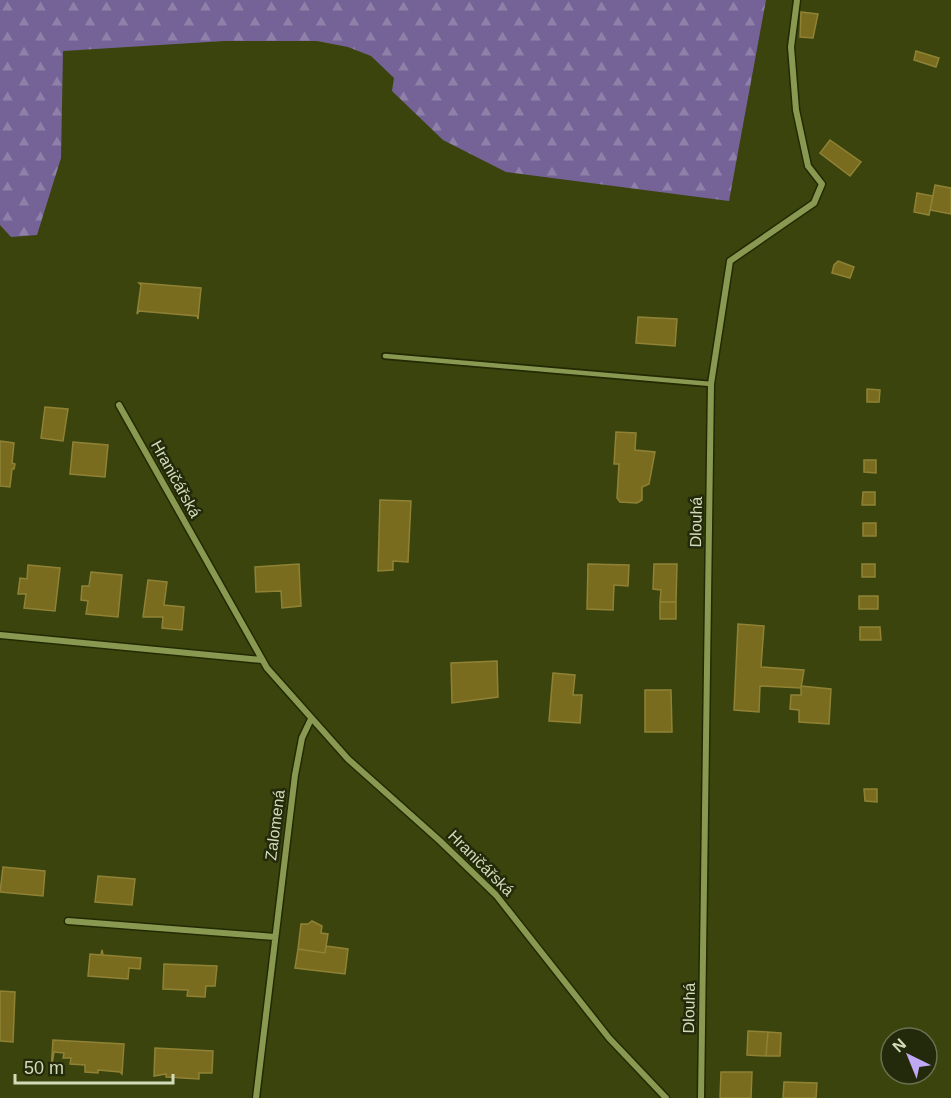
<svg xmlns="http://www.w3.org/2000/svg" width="951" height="1098" viewBox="0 0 951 1098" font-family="Arial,sans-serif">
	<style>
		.forest { fill: url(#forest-firs) }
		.building { fill: #7a6c1e; stroke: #8f8236; stroke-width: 1.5 }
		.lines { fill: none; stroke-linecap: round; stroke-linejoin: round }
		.lane-casing { stroke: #232a03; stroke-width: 8 }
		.street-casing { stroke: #232a03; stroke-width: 9 }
		.lane { stroke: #8a9952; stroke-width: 4.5 }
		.street { stroke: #8a9952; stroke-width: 6 }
		.labels { text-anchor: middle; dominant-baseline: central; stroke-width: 5; stroke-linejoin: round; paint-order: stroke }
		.street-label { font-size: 16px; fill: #d2dbb8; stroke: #23290b }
	</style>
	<defs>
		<pattern id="forest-firs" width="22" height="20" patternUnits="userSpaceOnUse" patternTransform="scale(1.5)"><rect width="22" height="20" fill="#756398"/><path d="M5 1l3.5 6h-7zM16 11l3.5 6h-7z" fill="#8e80a8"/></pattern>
	</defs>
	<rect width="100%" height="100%" fill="#3b440c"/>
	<!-- forest -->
	<path class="forest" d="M0,0H766L729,201L506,172L443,140L392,91L394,78L371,56L348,47L317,41H224L63,51L61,158L37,235L11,237L0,225Z"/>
	<!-- building -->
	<path class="building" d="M801,12L818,14L813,38L800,37Z
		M916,51L939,58L936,67L914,60Z
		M830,140L861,162L850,176L820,153Z
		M935,185L951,188V214L930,210Z
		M917,193L933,196L929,215L914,212Z
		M838,261L854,267L850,278L832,273L834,265Z
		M139,283L201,288L198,319L197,316L139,311L137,314L141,285Z
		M638,317L677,319L675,346L636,343Z
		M867,389L880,390L879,402H867Z
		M45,407L68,409L63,441L41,438Z
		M616,432L636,433L635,450L655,452L649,484L642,487V500L637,503L620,502L617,498L619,464H614Z
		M0,441L14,443L12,463L15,464L14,469H12L10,487L0,486Z
		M73,442L108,445L105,477L70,474Z
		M864,460H876V473L864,472Z
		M863,492H875V505H862Z
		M380,500L411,501L408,562L393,561V570L378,571Z
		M863,523H876V536H863Z
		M299,564L301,606L282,608L281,591L256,592L255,567Z
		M588,564L629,565L628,586L614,585L613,610L587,609Z
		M654,564H677L676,602H660L661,590L653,589Z
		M862,564H875V577H862Z
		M28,565L60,568L55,611L24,608L26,594H18L20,578L27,579Z
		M91,572L122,575L118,617L86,614L88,601L81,600L82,586H89Z
		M148,580L167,582L164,605L184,607L182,630L162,628L163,617H143Z
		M859,596H878V609H859Z
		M660,602H676V619H660Z
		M738,624L764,626L761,667L804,670L801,688L760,686L759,712L734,710Z
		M860,627H880L881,640H860Z
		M497,661L498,697L452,703L451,663Z
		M553,673L575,675L573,695H582L580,723L549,721Z
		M801,686L831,689L829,724L799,722V710L790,709L791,695H801Z
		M645,690H671L672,732H645Z
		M864,789H877V802L865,801Z
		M3,867L45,871L43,896L0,892Z
		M98,876L135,879L132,905L95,902Z
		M312,921L322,926L321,933L328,934L325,953L298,949L301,924H308Z
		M326,946L348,949L345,974L295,968L298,949L325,953Z
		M102,950L103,955L141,958L140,969L129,968L128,979L88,976L90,954L101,955Z
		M164,964L217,966L215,986H206L205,997L187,996L188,990L163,989Z
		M0,991L15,992L13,1042L0,1041Z
		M748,1031L768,1032L766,1056L747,1055Z
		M768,1032L781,1033L780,1056H766Z
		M53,1040L124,1044L122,1074L120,1072L98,1070V1073L85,1072V1065L70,1064L71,1058H63L64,1053L54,1052L51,1071Z
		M155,1048L213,1051L212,1073H199V1079L166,1077V1074L154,1076Z
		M721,1072H752L751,1098H720Z
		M784,1082L817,1083L816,1098H783Z"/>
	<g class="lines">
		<!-- lane casing -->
		<g class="lane-casing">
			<path id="lane" d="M385,356L711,384"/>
		</g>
		<!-- street casing -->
		<g class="street-casing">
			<path id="street" d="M119,405L267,668L348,759L440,841L496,895L609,1038L666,1098
				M0,635L262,660
				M68,921L275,937
				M256,1098L295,775L302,738L311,719
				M701,1098L711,384L730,261L814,203L822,184L808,166L796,110L791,47L797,0"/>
		</g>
		<!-- lane -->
		<use href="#lane" class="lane"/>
		<!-- street -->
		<use href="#street" class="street"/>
	</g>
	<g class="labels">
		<!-- street labels -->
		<g class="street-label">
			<text transform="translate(176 479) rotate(61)">Hraničářská</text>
			<text transform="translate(696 522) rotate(-89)">Dlouhá</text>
			<text transform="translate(275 825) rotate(-83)">Zalomená</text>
			<text transform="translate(481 863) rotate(45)">Hraničářská</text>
			<text transform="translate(689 1008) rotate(-89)">Dlouhá</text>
		</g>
	</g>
	<!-- north arrow -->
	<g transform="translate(909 1056) rotate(317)"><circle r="28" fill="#23290b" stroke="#697050" stroke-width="1.5"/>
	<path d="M0-4.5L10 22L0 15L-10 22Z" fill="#c1a8f3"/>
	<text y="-9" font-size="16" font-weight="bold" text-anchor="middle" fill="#d2dbb8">N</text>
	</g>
	<!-- scale -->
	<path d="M15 1074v9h158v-9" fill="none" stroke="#d2dbb8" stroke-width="3"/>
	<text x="24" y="1074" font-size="18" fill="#d2dbb8" stroke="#23290b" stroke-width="4.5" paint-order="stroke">50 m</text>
</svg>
